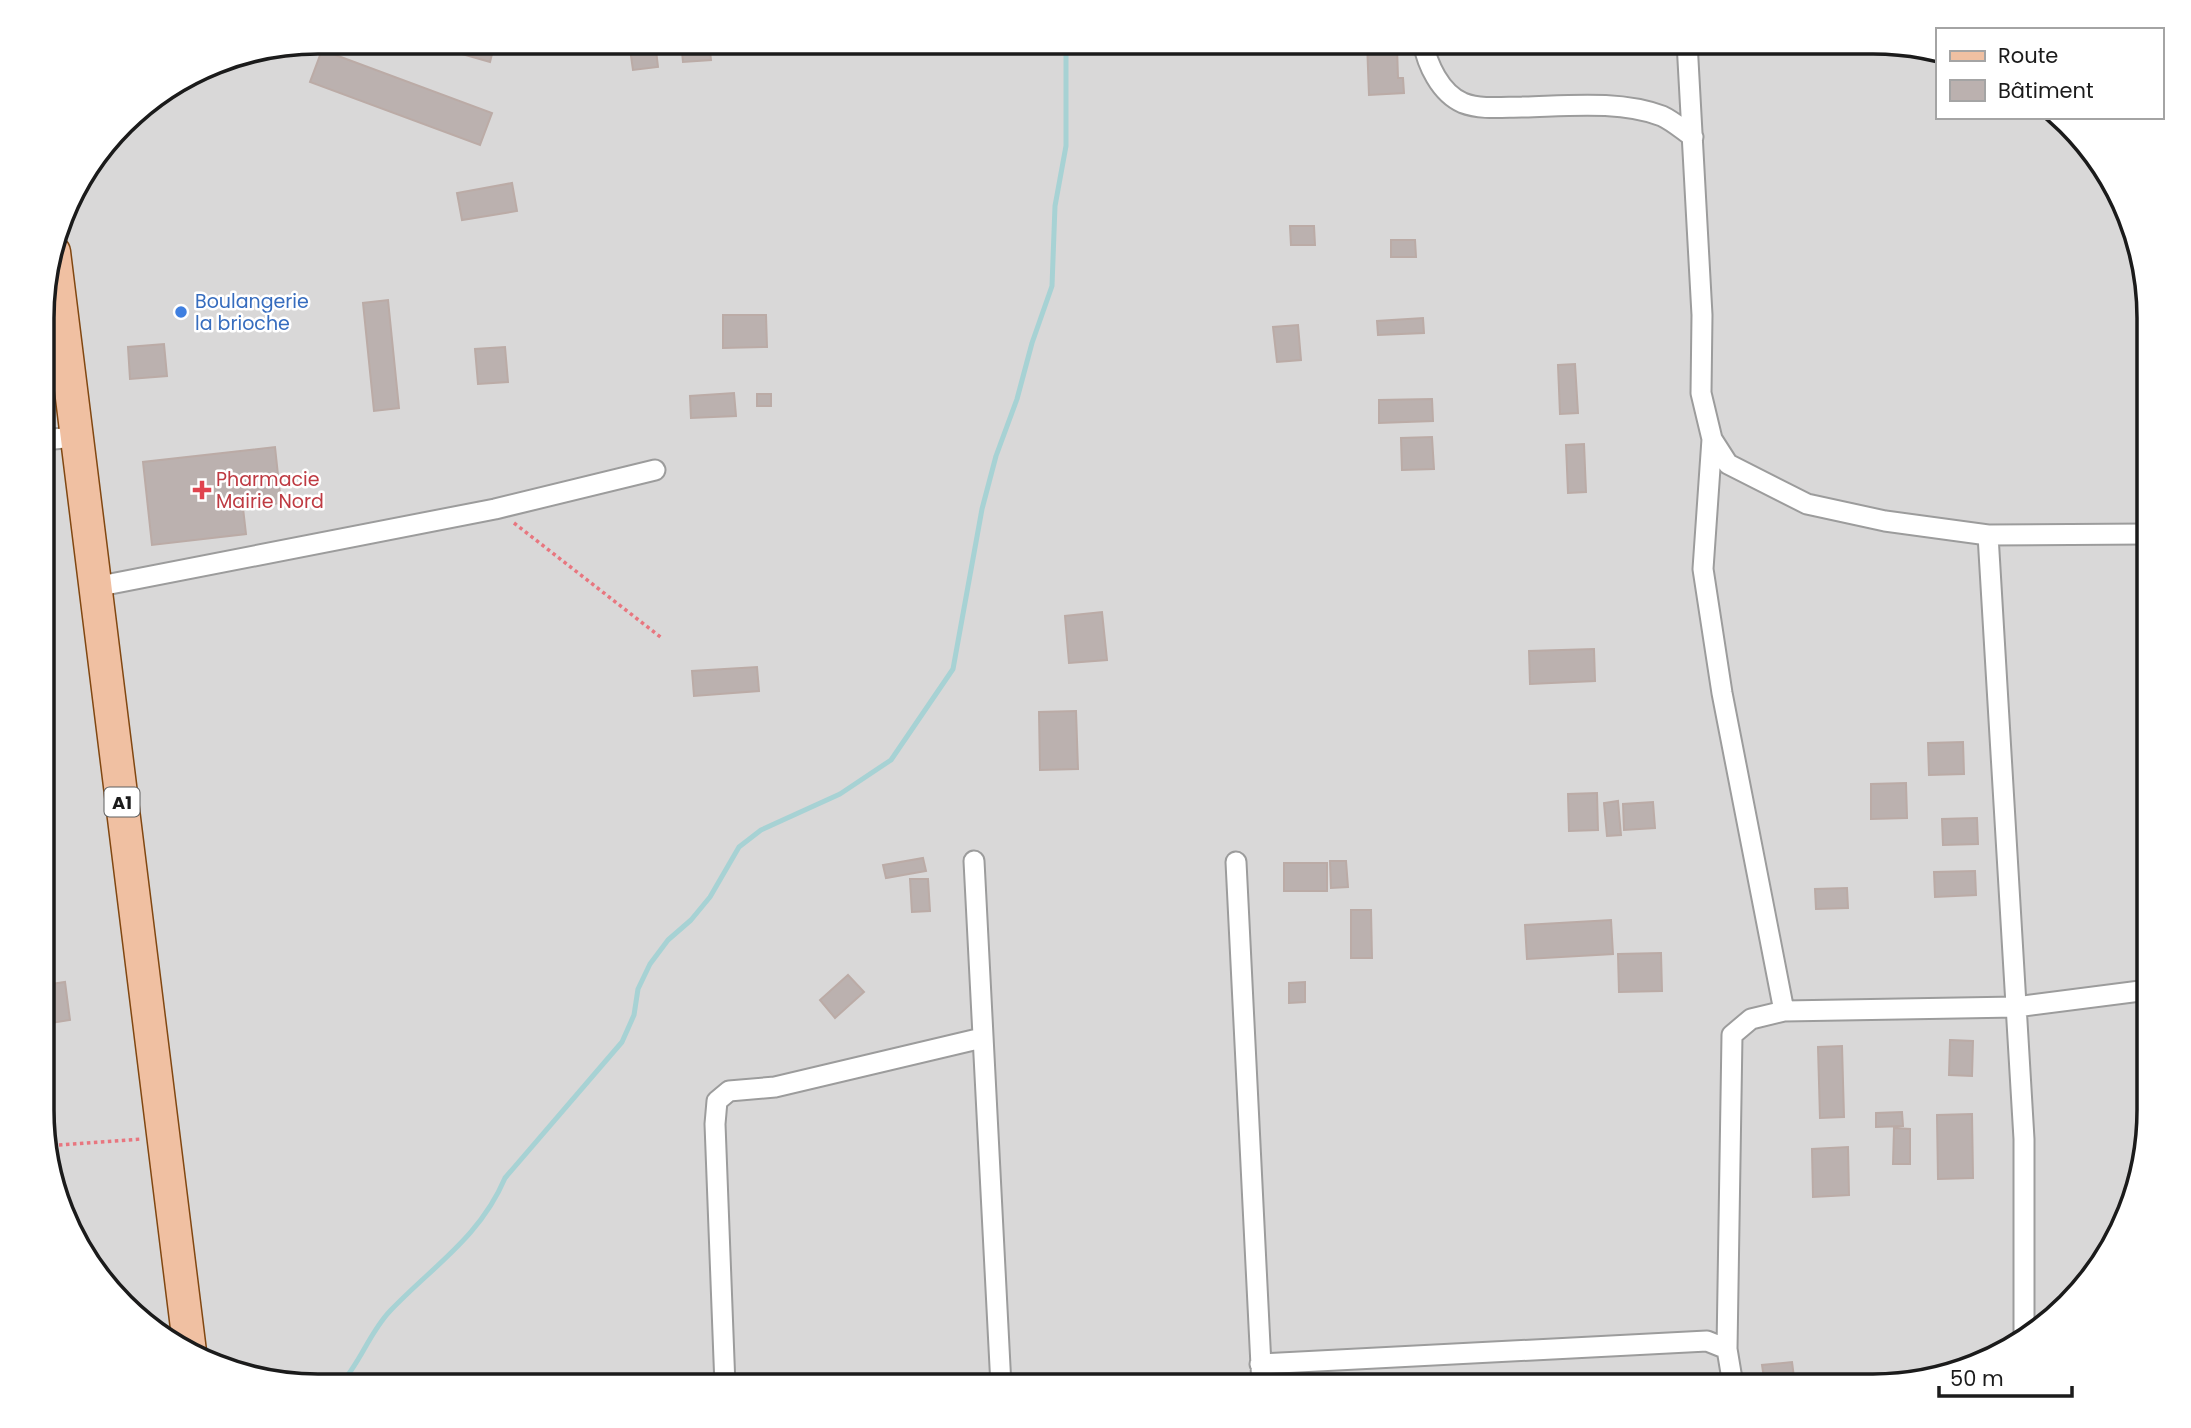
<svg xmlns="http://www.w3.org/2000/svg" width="2191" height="1428" viewBox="0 0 2191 1428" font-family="Poppins,sans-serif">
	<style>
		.residential { fill: #d9d8d8 }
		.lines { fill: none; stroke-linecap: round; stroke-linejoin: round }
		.stream { stroke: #a7d2d4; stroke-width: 5 }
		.building { fill: #bbb1af; stroke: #bbaba6; stroke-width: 2 }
		.minor-casing { stroke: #9c9c9c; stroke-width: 23 }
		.primary-casing { stroke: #814711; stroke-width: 35 }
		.path { stroke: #e8767f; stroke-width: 3.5; stroke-dasharray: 3.5 3.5; stroke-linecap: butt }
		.minor { stroke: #fff; stroke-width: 19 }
		.primary { stroke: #f0c0a2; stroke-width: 32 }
		.shop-dot { fill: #3f7fe0; stroke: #fff; stroke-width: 2.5 }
		.health-dot { fill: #e0444e; stroke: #fff; stroke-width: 2.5 }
		.labels { text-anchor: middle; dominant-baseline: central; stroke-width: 5; stroke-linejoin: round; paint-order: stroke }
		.shield { fill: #fff; stroke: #5f5f5f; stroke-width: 2 }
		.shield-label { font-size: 18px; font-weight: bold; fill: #1b1b1b }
		.shop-label { font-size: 19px; fill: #366cbe; stroke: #fff; text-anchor: start }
		.health-label { font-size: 19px; fill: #be3a42; stroke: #fff; text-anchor: start }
		.rim { fill: none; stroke: #1b1b1b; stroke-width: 3.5 }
	</style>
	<rect width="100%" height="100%" fill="#ebe6e2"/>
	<!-- residential -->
	<path class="residential" d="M318,42H1873L1937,53V117H2053L2112,180L2148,300V1127L2134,1198L2102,1264L2011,1349L1891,1385L318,1386L230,1371L164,1339L79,1248L44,1145V283L71,196L136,111L213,63Z"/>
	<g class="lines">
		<!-- stream -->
		<path class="stream" d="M339,1386C360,1364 369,1333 390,1311C433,1266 480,1237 505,1178L622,1042L634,1015L638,989L650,964L668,940L691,920L710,897L739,847L761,830L840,794L891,760L953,669L982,509L996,456L1017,399L1032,343L1052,286L1055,206L1066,146V42"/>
	</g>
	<!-- building -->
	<path class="building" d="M420,42H495L490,62Z
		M629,42H655L658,67L633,70Z
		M681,42H709L711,60L683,62Z
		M1367,42H1402V46L1397,47L1398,78H1403L1404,93L1369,95Z
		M322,50L492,113L480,145L310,82Z
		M512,183L517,211L462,220L457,193Z
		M1290,226H1314L1315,245H1291Z
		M1391,240H1415L1416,257H1391Z
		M388,300L399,408L374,411L363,303Z
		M723,315H766L767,347L723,348Z
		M1423,318L1424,333L1378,335L1377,321Z
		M1298,325L1301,360L1277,362L1273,327Z
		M164,344L167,376L130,379L128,347Z
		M505,347L508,382L478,384L475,349Z
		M1575,364L1578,413L1560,414L1558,365Z
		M734,393L736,416L691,418L690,396Z
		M757,394H771V406H757Z
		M1432,399L1433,421L1379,423V400Z
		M1432,437L1434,469L1402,470L1401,438Z
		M1584,444L1586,492L1568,493L1566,445Z
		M275,447L281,503L243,508L246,534L152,545L143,462Z
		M1102,612L1107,660L1069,663L1065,616Z
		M1594,649L1595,681L1530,684L1529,651Z
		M757,667L759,691L694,696L692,671Z
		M1076,711L1078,769L1040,770L1039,712Z
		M44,723H54V741H44Z
		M1963,742L1964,774L1929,775L1928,743Z
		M1906,783L1907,818L1871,819V784Z
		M1597,793L1598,830L1569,831L1568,794Z
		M1618,801L1621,835L1607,836L1604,803Z
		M1653,802L1655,828L1624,830L1623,804Z
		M1977,818L1978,844L1943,845L1942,819Z
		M923,858L926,871L886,878L883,865Z
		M1330,861H1346L1348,887L1331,888Z
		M1284,863H1327V891H1284Z
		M1975,871L1976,895L1935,897L1934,872Z
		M910,879H928L930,911L912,912Z
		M1847,888L1848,908L1816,909L1815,889Z
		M1351,910H1371L1372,958H1351Z
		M1611,920L1613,954L1527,959L1525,925Z
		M1661,953L1662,991L1619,992L1618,954Z
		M848,975L864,992L835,1018L820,1000Z
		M65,982L70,1020L44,1024V985Z
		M1305,982V1002L1289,1003V983Z
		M1950,1040L1973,1041L1972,1076L1949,1075Z
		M1842,1046L1844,1117L1820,1118L1818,1047Z
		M1902,1112L1903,1126L1876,1127V1113Z
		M1972,1114L1973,1178L1938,1179L1937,1115Z
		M1894,1128L1910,1129V1164H1893Z
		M1848,1147L1849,1195L1813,1197L1812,1149Z
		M1792,1362L1795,1385H1765L1762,1365Z"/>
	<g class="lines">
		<!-- minor casing -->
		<g class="minor-casing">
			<path id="minor" d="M1423,42C1427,64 1440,93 1463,103C1481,110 1504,107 1522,107C1566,106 1620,100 1662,116C1673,121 1683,130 1693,137
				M1687,42L1702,315L1701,393L1712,439L1728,464L1807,504L1885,521L1988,535L2148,534
				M1712,439L1703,569L1722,693L1784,1011
				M44,440L74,437
				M1988,535L2024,1139V1336
				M95,587L495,509L655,470
				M974,861L1001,1386
				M1236,862L1262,1386
				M1727,1349L1732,1035L1751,1019L1784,1011L2016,1007L2148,990
				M1260,1364L1707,1341L1727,1349L1733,1385
				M725,1386L715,1124L717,1101L729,1091L775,1087L982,1038"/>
		</g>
		<!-- primary casing -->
		<g class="primary-casing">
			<path id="primary" d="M54,252L190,1352"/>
		</g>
		<!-- path -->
		<path class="path" d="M514,523L663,639
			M45,1146L141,1139"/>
		<!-- minor -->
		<use href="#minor" class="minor"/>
		<!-- primary -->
		<use href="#primary" class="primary"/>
	</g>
	<!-- markers -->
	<circle class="shop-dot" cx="181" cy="312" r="7"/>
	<path class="health-dot" d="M198.5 479.5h7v7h7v7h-7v7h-7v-7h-7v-7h7z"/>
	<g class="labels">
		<!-- shield labels -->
		<rect class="shield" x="104.5" y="787.5" width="35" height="29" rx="5"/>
		<g class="shield-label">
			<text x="122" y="802">A1</text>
		</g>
		<!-- shop labels -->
		<g class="shop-label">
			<text x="195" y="301">Boulangerie<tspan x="195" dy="22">la brioche</tspan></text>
		</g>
		<!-- health labels -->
		<g class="health-label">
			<text x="216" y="479">Pharmacie<tspan x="216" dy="22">Mairie Nord</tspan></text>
		</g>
	</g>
	<!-- crop -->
	<path d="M0 0H2191V1428H0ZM318 54H1873A264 264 0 0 1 2137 318V1110A264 264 0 0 1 1873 1374H318A264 264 0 0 1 54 1110V318A264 264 0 0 1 318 54Z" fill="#fff" fill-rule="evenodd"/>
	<path class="rim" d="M318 54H1873A264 264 0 0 1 2137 318V1110A264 264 0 0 1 1873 1374H318A264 264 0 0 1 54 1110V318A264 264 0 0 1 318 54Z"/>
	<!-- legend -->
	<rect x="1936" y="28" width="228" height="91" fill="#ffffff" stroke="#a4a4a4" stroke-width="2"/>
	<rect x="1950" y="51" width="35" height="10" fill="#f0c0a2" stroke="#a4a4a4" stroke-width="2"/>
	<text x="1998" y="63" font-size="21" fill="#1b1b1b">Route</text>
	<rect x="1950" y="80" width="35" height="21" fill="#bbb1af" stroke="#a4a4a4" stroke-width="2"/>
	<text x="1998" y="98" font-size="21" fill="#1b1b1b">Bâtiment</text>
	<!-- scale -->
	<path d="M1939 1386v10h133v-10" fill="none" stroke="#1b1b1b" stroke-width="3.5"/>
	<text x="1950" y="1386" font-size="21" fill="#1b1b1b" stroke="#ffffff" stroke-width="5" paint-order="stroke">50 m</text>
</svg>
